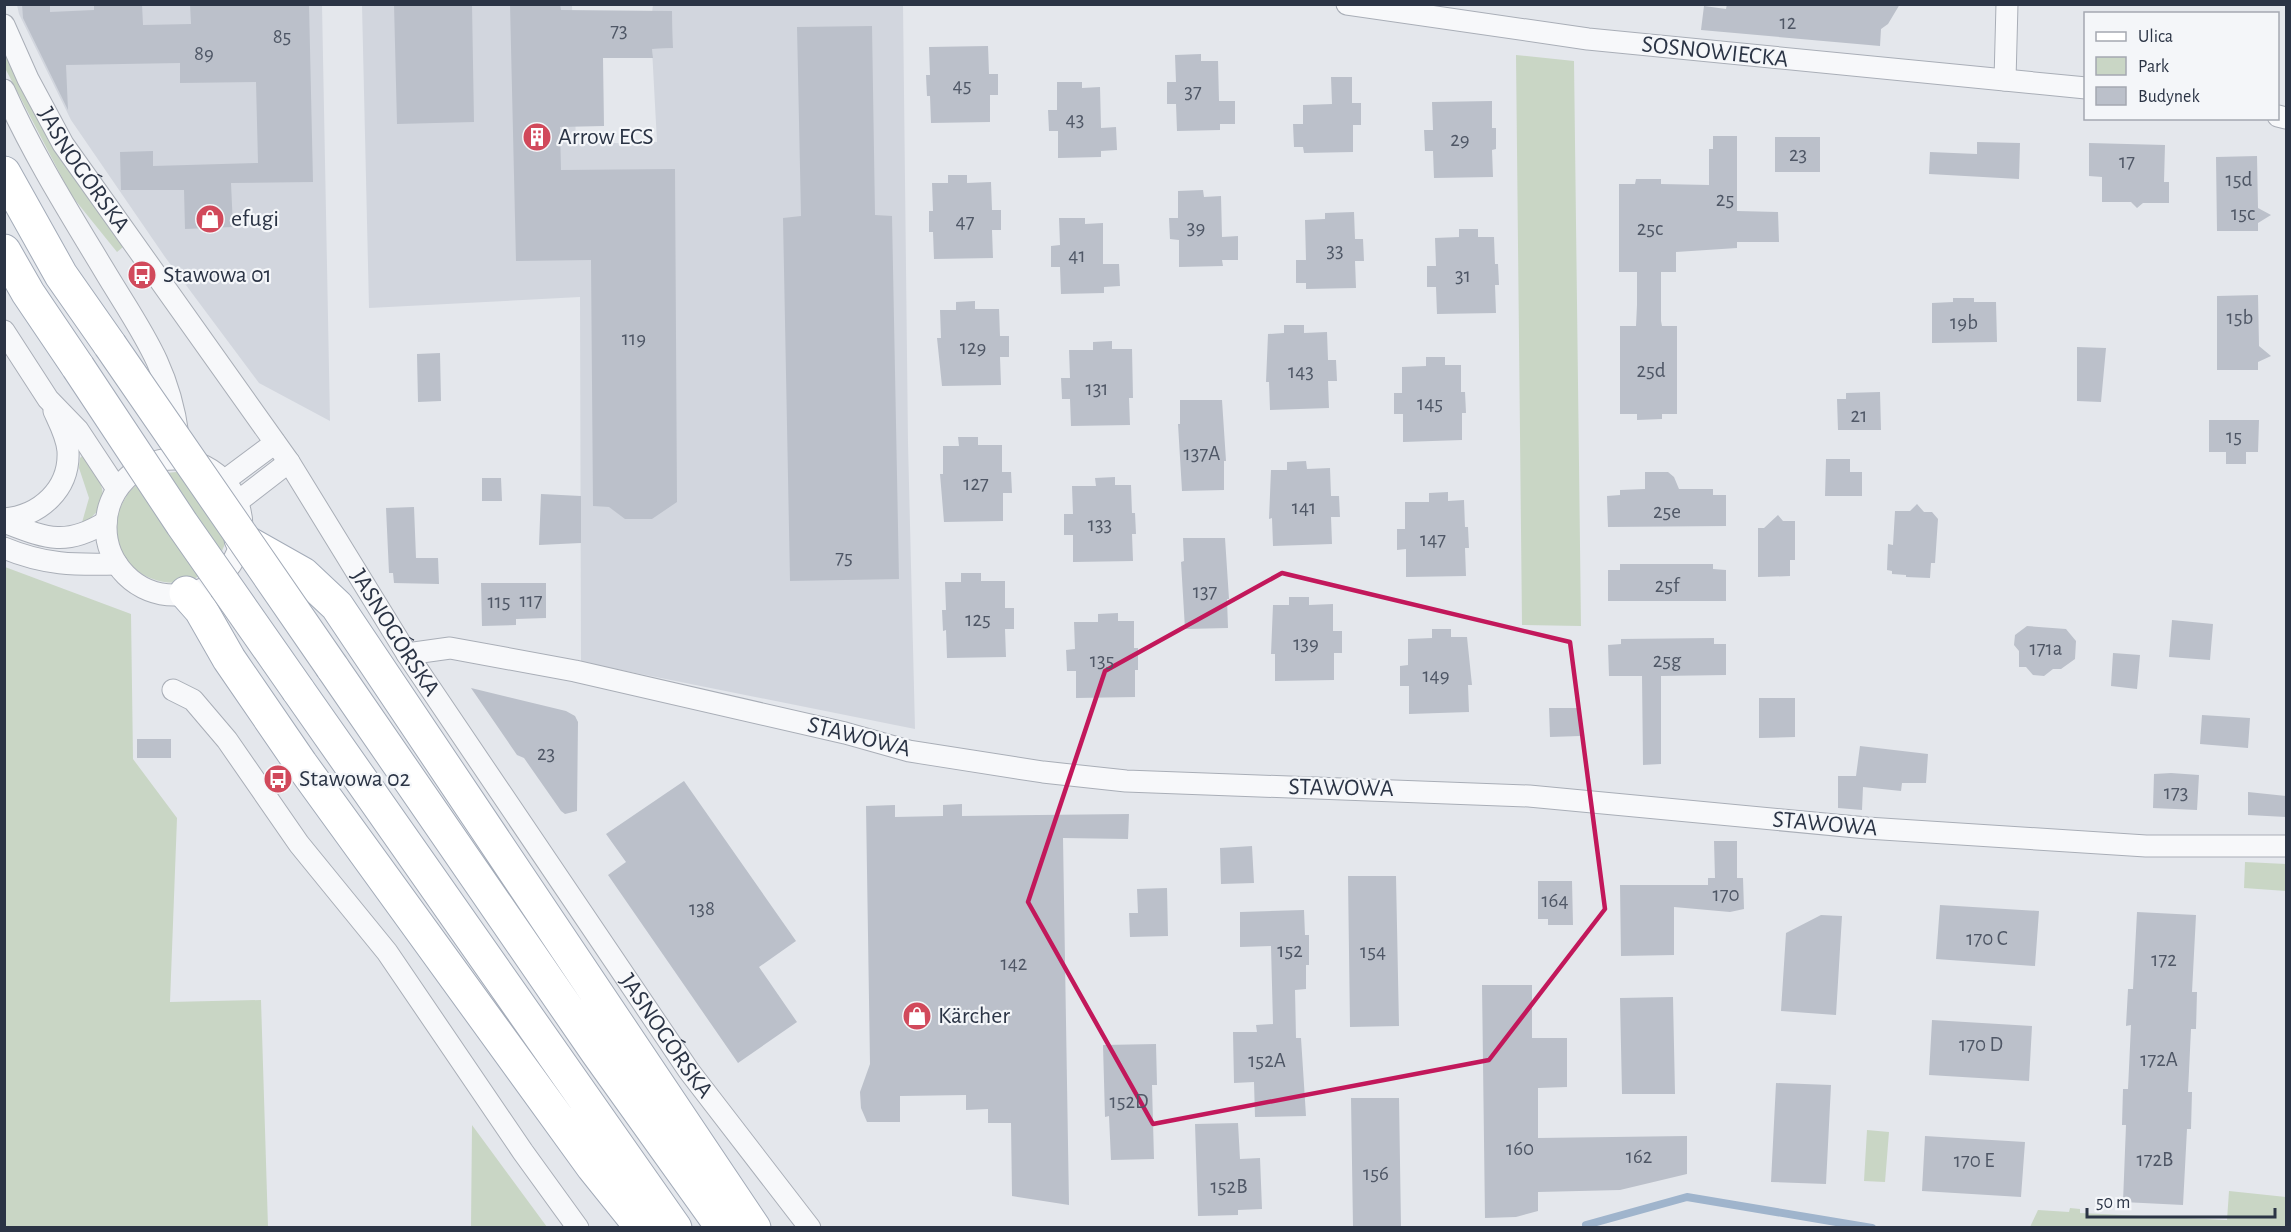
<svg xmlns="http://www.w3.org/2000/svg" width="2291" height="1232" viewBox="0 0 2291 1232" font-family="'Alegreya Sans',sans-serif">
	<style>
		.built { fill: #d2d6de }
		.green { fill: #c9d6c5 }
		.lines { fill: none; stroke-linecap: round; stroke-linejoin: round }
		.stream { stroke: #9fb4cc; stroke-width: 8 }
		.building { fill: #bbc0ca }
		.street-casing { stroke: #a9aeb7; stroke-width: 23 }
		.primary-casing { stroke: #a3abb8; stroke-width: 35 }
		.street { stroke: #f7f8fa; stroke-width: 21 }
		.primary { stroke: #fff; stroke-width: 33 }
		.primary-bridge-casing { stroke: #a3abb8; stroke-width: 35; stroke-linecap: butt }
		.primary-bridge { stroke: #fff; stroke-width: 33 }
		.marked { fill: none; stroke: #c2185b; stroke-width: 4.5; stroke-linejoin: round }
		.labels { text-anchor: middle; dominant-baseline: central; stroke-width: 4.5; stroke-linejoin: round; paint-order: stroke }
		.number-label { font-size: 21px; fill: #4f5766 }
		.street-label { font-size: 24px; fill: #2b3445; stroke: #f4f6f9 }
		.poi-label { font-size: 24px; fill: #2b3445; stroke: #f4f6f9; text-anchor: start }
	</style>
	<rect width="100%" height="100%" fill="#e4e7ec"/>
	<path class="built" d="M17,5h305l8,416 -71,-38 -94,-126 -94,-137 -52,-106z
		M362,5h210l4,139 81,-2 -5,-93 21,-1 -1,-36 -20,1 1,-8h250l5,438 7,286 -334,-67 -1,-365 -211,11z"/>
	<path class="green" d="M4,51l128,208 -9,-12 -6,5 -46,-57 -66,-127z
		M1516,55l58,6 7,565 -59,-1z
		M83,455c21,28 32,47 -2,71l8,-28 -10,-30 1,-10z
		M181,472l47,62c-23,93 -149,37 -102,-37 12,-19 34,-25 55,-25z
		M5,567l126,47 2,145 44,59 -7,184 91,-2 7,227h-263z
		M2245,862l41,2v27l-42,-3z
		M472,1125l75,102h-76z
		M1867,1130l22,2 -4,50 -21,-1z
		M2229,1191l57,6v30h-256l8,-17 31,2 1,-4 10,1v4l147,7z"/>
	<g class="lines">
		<path class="stream" d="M1586,1225l101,-28 185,31"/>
	</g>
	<path class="building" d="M22,4h28v8l44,-2v-6h48l1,21 48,-1 -1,-20h119l4,178 -82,1 2,44 -48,2 -1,-39h-63l-1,-38 33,-1v15l105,-3 -2,-81 -76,1v-20l-114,2 2,45 -45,-92z
		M394,4h78l2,118 -77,2z
		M510,4h50l1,6 111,1 1,37 -21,1 1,9h-50l1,68 -44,1 1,43 114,-1 2,333 -25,17h-27l-16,-12 -16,-1 -2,-246 -75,1z
		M1727,4h173l-12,20 -7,5 -1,17 -179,-16 3,-24 22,3z
		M872,26l3,189 17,1 7,363 -109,2 -7,-363 18,-2 -4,-189z
		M988,46l1,28h9v21h-8v27l-59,1 -1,-27h-3l-1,-21h4l-1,-28z
		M1201,54v7h17l1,40h16v23h-15v6l-43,1 -1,-27h-9v-22h9l-1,-27z
		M1331,77h21v26h9v22h-8v27l-49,1 -1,-6h-9l-1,-23h10v-19l29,-1z
		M1057,82h25v6l18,-1 1,41 15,-1 1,23 -16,1v6l-43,1v-27h-9l-1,-21h9z
		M1492,101v27h4v21l-4,1 1,27 -59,1 -1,-27h-8l-1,-21h9l-1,-28z
		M1713,136h24v75l41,1 1,30h-42v6l-61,4v20h-15v49l1,5h15v88h-15v5l-25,1v-6h-17v-88h16l1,-21v-33h-18v-88h16l1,-5h25v5l48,1v-36h4z
		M1775,137h45v35h-45z
		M1977,142l43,1 -1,36 -90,-5 1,-22 47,2z
		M2089,143l76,2 -1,37h5v21h-26l-6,5 -6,-6h-29v-25l-13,-1z
		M2257,156l1,52 13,7 -13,8v8h-41l-1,-74z
		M948,175h19v8l24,-1 1,28h9v20h-9l1,28 -59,1 -1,-27h-4v-21h4l-1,-28h16z
		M1203,190l1,7 17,-1 1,41 16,-1v24h-16l1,6 -44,1v-27l-9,-1 -1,-21h9v-27z
		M1354,212l1,27h8l1,22h-9l1,27 -50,1v-6h-10v-23h10l-1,-40 20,-1v-6z
		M1059,218h26v6l18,-1v41h16l1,22 -16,1v6l-43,1 -1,-27h-9v-21l9,-1z
		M1459,229h19v8h16l1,27h3l1,21h-4l1,28 -59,1 -1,-27h-9v-21h9l-1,-28 24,-1z
		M2258,295l1,51 12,10 -13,6v8h-41v-74z
		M1953,298h21v4h22l1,40 -65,1v-40l21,-1z
		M975,301v8h24l1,27h9v21h-9l1,28 -59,1 -5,-48h4l-1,-28h16v-8z
		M1284,325h20v8l23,-1 1,28h8l1,21h-9l1,27 -59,2 -1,-28h-3l2,-48 16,-1z
		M1112,341v8h20l1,49h-4l1,27 -59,1 -1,-27h-8l-1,-21h9l-1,-28h24v-8z
		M2077,347l29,1 -5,54 -24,-1z
		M440,353l1,48 -23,1 -1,-48z
		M1426,357h19v8h16v27h4l1,21h-4v27l-59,2v-28h-9v-21h8v-26l24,-1z
		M1880,392l1,38h-43l-1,-31h9v-6z
		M1180,400h42l4,61h-2v29l-42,1 -4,-67h2z
		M2209,420h50l-1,32h-12v12h-20v-12h-17z
		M958,437h20v8h24v27h9l1,21h-9v28l-59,1 -4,-48h3v-28h16z
		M1826,459h24v13h12v24h-37z
		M1306,461l1,8 23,-1 1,28h8l1,21h-9l1,27 -59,2 -1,-28 -3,1 2,-49h16v-8z
		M1645,472h23l6,5 5,12h34v6h13v31l-118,1 -1,-31 13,-1v-5l25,-1z
		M1115,477v8h16l1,28h3l1,21h-4l1,27 -60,1v-27h-9v-21h9l-1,-28h24l-1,-8z
		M482,478h19l1,23h-20z
		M1448,492v9l16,-1 1,27h3l1,21h-4l1,28 -60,1v-28l-9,1v-21h8v-27h24v-9z
		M541,494l40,2v47l-42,2z
		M1917,504l7,8h8l6,7 -3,44h-4l-1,15 -24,-1v-2l-14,-1v-3l-5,-1 1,-26 5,1 2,-34h15z
		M414,507l2,51h22l1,26 -45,-1 -1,-10h-4l-3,-65z
		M1778,515l5,6h12v39h-5v16l-32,1v-49h6z
		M1183,538h42l4,61h-2l1,29 -43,1 -4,-67 3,-1z
		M1620,564h93v5l13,1v31h-118v-31h12z
		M961,573h20v8h24v27h9v21h-9l1,28 -59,1 -1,-28 -3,1 -1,-21h4l-1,-28h16z
		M481,583h65v35l-30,1v6l-34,1z
		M1289,597h20v8l24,-1v27h9v22h-8v27l-59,1v-27h-4l2,-49h16z
		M1118,613v8h16v27h4v22h-3v27l-59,1v-27h-9l-1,-21 9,-1 -1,-27h24v-8z
		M2172,620l41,4 -3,36 -41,-3z
		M2027,626l39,3 10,12 -1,18 -14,10h-8l-9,7 -11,-1 -7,-8h-7v-16l-5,-6 1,-10z
		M1432,629h19v8h16l5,48h-4l1,27 -60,2v-28h-9v-20l8,-1v-26l24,-1z
		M1714,638v6h12v31l-65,1v88l-18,1 -1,-89h-33l-1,-31 13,-1v-5z
		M2113,653l27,2 -3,34 -26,-3z
		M471,688l95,23 9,5 3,6 -1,89 -12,3 -4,-3 -37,-53 -7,-3z
		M1759,698h36v39l-36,1z
		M1549,708h30l1,28 -30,1z
		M2202,715l48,3 -2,30 -48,-4z
		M137,739h34v19h-34z
		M1860,746l68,8 -2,29h-24l-1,8 -38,-4 -1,23 -24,-2v-32h18z
		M2171,773l28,2 -2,35 -44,-2 1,-34z
		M684,781l112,160 -37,26 38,55 -59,41 -130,-188 18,-13 -20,-28z
		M2248,792l38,4v21l-38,-2z
		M962,804v12l167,-2 -1,25 -65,-1 6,367 -57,-9 -1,-73h-23v-14l-22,1v-15l-66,1v26h-33l-6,-14 -1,-16 10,-28 -4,-258 29,-1v12l48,-1v-11z
		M1714,841h23v37h6l1,31 -14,3 -56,-5v48l-53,1 -1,-71h88v-7h7z
		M1252,846l2,37 -33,1 -1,-36z
		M1348,876h48l3,150 -49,1z
		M1538,881h34l1,44h-25v-6h-10z
		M1167,888l1,48 -38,1 -1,-24h9l-1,-24z
		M1940,905l99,6 -4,55 -99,-7z
		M1304,910l1,25h4v30h-3v24l-11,1 1,48h5l5,78 -51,1 -1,-35 -20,1 -1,-51h24l-1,-7 17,-1 -2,-78 -31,1v-35z
		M2137,912l59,3 -4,77h5l-1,37h-5l-3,63h4l-1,37h-4l-4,76 -60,-3 3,-77h-4l1,-36h5l3,-64 -5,1 2,-37h5z
		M1821,915l21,1 -6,99 -55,-4 5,-78z
		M1482,985h50v53h35v49l-29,1v50l149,-2v38l-67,16 -82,2v19l-22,6 -31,1z
		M1673,997l2,97h-53l-2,-96z
		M1932,1020l100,6 -3,55 -100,-6z
		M1156,1044l1,41h-5l2,74 -43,1 -2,-44 -4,1 -2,-72z
		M1776,1083l55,2 -5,99 -55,-2z
		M1351,1098h48l2,129h-48z
		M1238,1123l2,36 20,-1 2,51 -24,1v5l-40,1 -3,-92z
		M1925,1136l100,6 -4,55 -99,-6z"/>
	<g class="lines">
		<g class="street-casing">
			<g id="street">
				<path d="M1347,4l241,35 498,49"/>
				<path id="s1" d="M4,25l24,54 35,65 226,318 118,192 282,417 121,157"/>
				<path d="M2005,80l2,-76"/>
				<path d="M4,90c28,63 65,122 100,180 34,57 65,95 74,165"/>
				<path d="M2278,116l8,2"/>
				<path d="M4,331l44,68 30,31 39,59"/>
				<circle cx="174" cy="527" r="68"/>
				<path d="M224,481l51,-38"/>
				<path d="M237,502l52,-40"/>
				<path d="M4,519c36,-3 66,-30 64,-68 -1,-14 -8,-27 -14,-40"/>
				<path d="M4,522c42,16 61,25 102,0"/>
				<path d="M4,548c41,17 70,17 113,16"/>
				<path d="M407,654l43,-6 125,23 270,62 64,18 134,21 83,9 403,15 338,32 279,18h140"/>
				<path d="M173,690l20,10 34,40 72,104 88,108 136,200 55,76"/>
			</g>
		</g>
		<g class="primary-casing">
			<path id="primary" d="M4,173l57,102 49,70
				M4,251l24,42 50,74
				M241,539l62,35 34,32 417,622
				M186,593l15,17 28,49 72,105 292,403 49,61
				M332,667l265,385 126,176
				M298,690l377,538"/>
		</g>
		<use href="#street" class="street"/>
		<use href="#primary" class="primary"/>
		<g class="primary-bridge-casing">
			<path id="primary-bridge" d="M110,345l222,322
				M78,367l104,157 116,166"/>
		</g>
		<use href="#primary-bridge" class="primary-bridge"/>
	</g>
	<path class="marked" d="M1282,573l288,69 35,267 -116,151 -336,64 -125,-222 77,-231z"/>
	<defs>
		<g id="building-disc" transform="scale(1.5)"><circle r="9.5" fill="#d1495b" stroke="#f4f6f9"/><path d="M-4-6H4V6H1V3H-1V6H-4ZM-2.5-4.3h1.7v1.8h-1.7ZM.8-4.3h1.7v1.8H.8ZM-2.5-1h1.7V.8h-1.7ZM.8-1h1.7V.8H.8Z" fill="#fff"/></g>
		<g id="shop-disc" transform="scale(1.5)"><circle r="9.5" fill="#d1495b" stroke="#f4f6f9"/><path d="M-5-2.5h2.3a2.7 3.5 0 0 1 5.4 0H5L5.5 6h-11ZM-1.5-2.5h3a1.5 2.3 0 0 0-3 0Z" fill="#fff"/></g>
		<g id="bus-disc" transform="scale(1.5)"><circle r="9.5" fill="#d1495b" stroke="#f4f6f9"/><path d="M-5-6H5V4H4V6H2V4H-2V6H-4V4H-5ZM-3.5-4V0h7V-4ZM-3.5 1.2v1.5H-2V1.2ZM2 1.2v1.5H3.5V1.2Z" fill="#fff"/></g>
	</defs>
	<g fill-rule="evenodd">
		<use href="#building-disc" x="537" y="137"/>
		<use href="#shop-disc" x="210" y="219"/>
		<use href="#bus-disc" x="142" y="275"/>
		<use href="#bus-disc" x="278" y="779"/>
		<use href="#shop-disc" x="917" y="1016"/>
	</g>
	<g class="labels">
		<g class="number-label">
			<text x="1788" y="22">12</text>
			<text x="619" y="30">73</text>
			<text x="282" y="36">85</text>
			<text x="204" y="53">89</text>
			<text x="962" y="85">45</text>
			<text x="1193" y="91">37</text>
			<text x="1075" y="119">43</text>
			<text x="1460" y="139">29</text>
			<text x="1798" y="154">23</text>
			<text x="2127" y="161">17</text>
			<text x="2239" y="179">15d</text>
			<text x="1725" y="199">25</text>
			<text x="2243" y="213">15c</text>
			<text x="965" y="221">47</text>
			<text x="1196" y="227">39</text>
			<text x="1650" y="228">25c</text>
			<text x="1335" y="250">33</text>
			<text x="1077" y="255">41</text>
			<text x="1463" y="275">31</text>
			<text x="2240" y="317">15b</text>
			<text x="1964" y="322">19b</text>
			<text x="634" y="338">119</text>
			<text x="973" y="347">129</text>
			<text x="1651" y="370">25d</text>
			<text x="1301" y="371">143</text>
			<text x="1097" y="388">131</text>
			<text x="1430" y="403">145</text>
			<text x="1859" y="415">21</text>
			<text x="2234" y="436">15</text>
			<text x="1202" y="453">137A</text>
			<text x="976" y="483">127</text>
			<text x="1304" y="507">141</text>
			<text x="1667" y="511">25e</text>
			<text x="1100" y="524">133</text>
			<text x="1433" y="539">147</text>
			<text x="844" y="557">75</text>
			<text x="1667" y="585">25f</text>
			<text x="1205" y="591">137</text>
			<text x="531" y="600">117</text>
			<text x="499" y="601">115</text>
			<text x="978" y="619">125</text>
			<text x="1306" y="643">139</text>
			<text x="2046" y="648">171a</text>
			<text x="1102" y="660">135</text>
			<text x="1667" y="660">25g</text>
			<text x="1436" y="675">149</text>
			<text x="546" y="753">23</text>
			<text x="2176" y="792">173</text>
			<text x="1726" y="894">170</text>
			<text x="1555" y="900">164</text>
			<text x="702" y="908">138</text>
			<text x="1987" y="938">170 C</text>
			<text x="1290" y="950">152</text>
			<text x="1373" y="951">154</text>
			<text x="2164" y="959">172</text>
			<text x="1014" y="963">142</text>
			<text x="1981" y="1044">170 D</text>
			<text x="2159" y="1059">172A</text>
			<text x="1267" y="1060">152A</text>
			<text x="1129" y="1101">152D</text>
			<text x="1520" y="1148">160</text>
			<text x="1639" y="1156">162</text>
			<text x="2155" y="1159">172B</text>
			<text x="1974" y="1160">170 E</text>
			<text x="1376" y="1173">156</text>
			<text x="1229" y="1186">152B</text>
		</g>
		<g class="street-label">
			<text transform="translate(1715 52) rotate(6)">SOSNOWIECKA</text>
			<text stroke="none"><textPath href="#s1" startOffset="166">JASNOGÓRSKA</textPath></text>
			<text stroke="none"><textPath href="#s1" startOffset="724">JASNOGÓRSKA</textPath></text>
			<text transform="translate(859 737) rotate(14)">STAWOWA</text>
			<text transform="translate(1341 788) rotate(1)">STAWOWA</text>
			<text transform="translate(1825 824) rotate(5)">STAWOWA</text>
			<text stroke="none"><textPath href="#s1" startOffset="1210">JASNOGÓRSKA</textPath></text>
		</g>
		<g class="poi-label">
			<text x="558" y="137">Arrow ECS</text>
			<text x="231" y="219">efugi</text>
			<text x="163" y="275">Stawowa 01</text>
			<text x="299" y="779">Stawowa 02</text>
			<text x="938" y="1016">Kärcher</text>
		</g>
	</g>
	<rect width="2291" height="1232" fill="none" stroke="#2b3445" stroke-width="12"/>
	<rect x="2084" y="12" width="195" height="108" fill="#f4f6f9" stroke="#a4a8b1" stroke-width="1.5"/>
	<rect x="2096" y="32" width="30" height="9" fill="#ffffff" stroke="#a4a8b1" stroke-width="1.5"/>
	<text x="2138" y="42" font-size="18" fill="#2b3445">Ulica</text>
	<rect x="2096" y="57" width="30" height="18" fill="#c9d6c5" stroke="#a4a8b1" stroke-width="1.5"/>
	<text x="2138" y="72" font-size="18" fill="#2b3445">Park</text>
	<rect x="2096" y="87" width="30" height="18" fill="#bbc0ca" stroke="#a4a8b1" stroke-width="1.5"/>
	<text x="2138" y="102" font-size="18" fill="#2b3445">Budynek</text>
	<path d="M2087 1208v9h188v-9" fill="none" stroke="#2b3445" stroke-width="3"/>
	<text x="2096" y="1208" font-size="18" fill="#2b3445" stroke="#f4f6f9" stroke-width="4.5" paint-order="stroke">50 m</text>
</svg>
